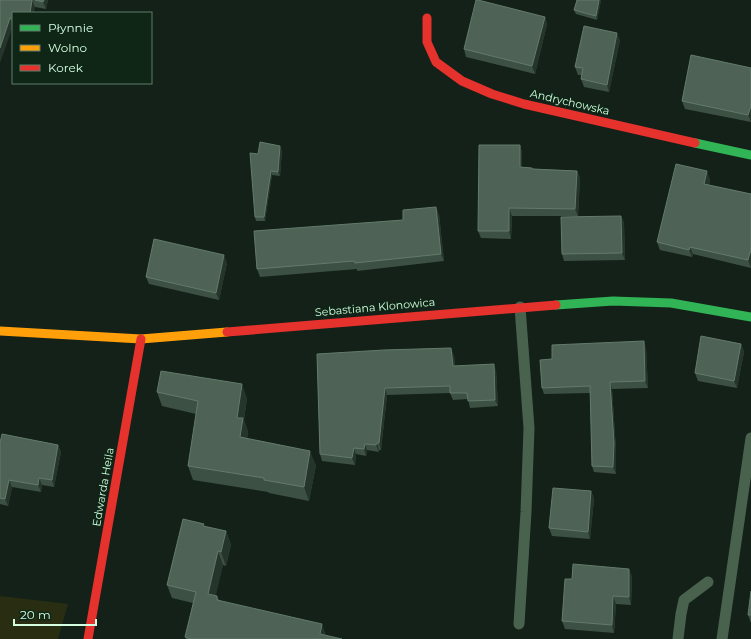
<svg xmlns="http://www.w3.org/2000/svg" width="751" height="639" viewBox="0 0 751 639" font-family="Montserrat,sans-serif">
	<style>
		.green { fill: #292e12 }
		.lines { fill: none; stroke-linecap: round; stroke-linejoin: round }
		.lane { stroke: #49624e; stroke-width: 11 }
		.fast { stroke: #30b455; stroke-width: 9 }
		.slow { stroke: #ff9f0a; stroke-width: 9 }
		.jam { stroke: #e5322d; stroke-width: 9 }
		.wall { fill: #3d5044 }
		.shaded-wall { fill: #26352b }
		.building { fill: #4e6355; stroke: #637b6b }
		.labels { text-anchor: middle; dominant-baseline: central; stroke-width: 3; stroke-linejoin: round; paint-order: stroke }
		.street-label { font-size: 11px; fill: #d4ffe1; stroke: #0f2617 }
	</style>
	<rect width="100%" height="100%" fill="#142118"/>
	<path class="green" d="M0,596l68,8 -10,35h-58z"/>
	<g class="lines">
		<path class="lane" d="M519,624l7,-112 3,-84 -9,-121
			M678,639l3,-25 3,-14 24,-18
			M722,639l29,-201"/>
		<path class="fast" d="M695,143l56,12
			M556,305l57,-4 58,2 80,14"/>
		<path class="slow" d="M0,331l141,8 86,-7"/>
		<path class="jam" d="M427,18v24l9,20 26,19 30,13 32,10 171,39
			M227,332l329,-27
			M88,639l53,-300"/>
	</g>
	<path class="wall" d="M0,0h48l-2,9 -11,-2 -22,6v13z
		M577,0h24l-4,20 -21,-6 -2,-4z
		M545,17l2,7 -12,50 -69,-17 -2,-8z
		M620,40l-11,52 -25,-5 -3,-8 1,-4h-4l-3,-8z
		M751,68v54l-66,-13 -3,-8z
		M520,145l2,8v15l55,3 3,7 -2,38h-66l-1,23 -30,-1 -3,-7z
		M282,150l-2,26 -8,-1 -7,46h-9l-1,-4 3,-63z
		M710,179l-1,6 42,9v74l-58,-14 -1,3 -32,-7 -3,-8z
		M439,214l5,47 -87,10v-2l-97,8 -3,-8 146,-49z
		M621,216l3,7 1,37 -61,1 -2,-7z
		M227,263l-8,37 -70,-16 -3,-7z
		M741,344l3,8 -7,36 -39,-7 -3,-8z
		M646,348l2,40 -36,1 4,61v24l-22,-2 -2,-6 -2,-73 -46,1 -2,-6 10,-29z
		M317,354l137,1 1,11 41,4 2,36 -28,2 -2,-9 -15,1 -3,-7 -63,2 -6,55h-2v2l-12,-2 -1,6 -10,-2 -1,11 -33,-4 -2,-7z
		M157,392l90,6 -3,22 4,12 -1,7 69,26 -7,36 -40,-8 -1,-1 -75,-12 -5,-14 8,-52 -34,-8z
		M0,443l58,2 3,7 -7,35 -12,-2 -1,7 -29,-5 -4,19 -8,-2z
		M591,491l3,8 -4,40 -38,-3 -3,-8z
		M204,527l22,4 5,14 -5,21 -3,-1 -8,31h2l2,4 107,35 16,4h-156l-1,-2 8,-34 -21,-5 -5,-13z
		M632,576l-1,29 -15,-1 -2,29 -49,-4 -3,-8 10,-42z
		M751,591v32l-3,-8z"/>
	<path class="shaded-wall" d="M32,0l3,7 -1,6h-4z
		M44,0h4l-2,9 -3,-7z
		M599,0h2l-4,20 -1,-4z
		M545,17l2,7 -12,50 -3,-8z
		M10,18l3,8 -13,37v-15z
		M617,33l3,7 -11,52 -2,-7z
		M751,106v16l-3,-7z
		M520,145l2,8v22l-2,-8z
		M280,146l2,4 -2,26 -2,-4z
		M271,171l1,4 -7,46 -1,-4z
		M577,171l3,7 -2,38 -3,-7z
		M707,171l3,8 -3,13 -3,-8z
		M436,207l3,7 5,47 -3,-7z
		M509,208l3,8 -1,23 -2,-8z
		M621,216l3,7 1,37 -3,-7z
		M690,247l3,7 -1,3 -3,-7z
		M750,252l1,4v12l-3,-8z
		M224,255l3,8 -8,37 -3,-7z
		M644,341l2,7 2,40 -3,-7z
		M741,344l3,8 -7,36 -3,-7z
		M451,348l3,7 1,17 -2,-6z
		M494,364l2,6 2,36 -3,-6z
		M610,382l2,7 4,61v24l-3,-7z
		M242,384l5,14 -3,22 4,12 -3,19 -5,-14 -3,-19z
		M385,388l2,7 -6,55 -2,-7z
		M377,443l2,7v2l-3,-7z
		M365,444l2,6 -1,6 -2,-7z
		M58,445l3,7 -7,35 -2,-7z
		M354,448l2,6 -1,11 -3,-7z
		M310,451l6,14 -7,36 -5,-14z
		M39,478l3,7 -1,7 -3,-7z
		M9,480l3,7 -4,19 -3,-7z
		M591,491l3,8 -4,40 -2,-7z
		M226,531l5,14 -5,21 -5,-14z
		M218,551l5,14 -10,43 -5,-14z
		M629,569l3,7 -1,29 -2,-8z
		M613,596l3,8 -2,29 -2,-8z
		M322,624l5,14 -7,-4z"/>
	<path class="building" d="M0,0h32l-2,13h-17v6l-3,-1 -10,30z
		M35,0h9l-1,2z
		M476,0h2l67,17 -13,49 -68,-17z
		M577,0h22l-3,16 -22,-6z
		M584,26l33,7 -10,52 -26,-6 2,-11 -8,-1z
		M691,55l60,13v38l-3,9 -66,-14z
		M260,142l20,4 -2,26 -7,-1 -7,46h-9l-5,-64 8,1z
		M479,145h41v22l12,1v1l45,2 -2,38 -66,-1v23h-31z
		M676,164l31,7 -3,13 47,10v58h-1l-2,8 -58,-13 -1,3 -32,-8z
		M436,207l5,47 -86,9 -1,-2 -97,8 -3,-38 149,-11v-10z
		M621,216l1,37 -60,1 -1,-37z
		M154,239l70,16 -8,38 -70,-16z
		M701,336l40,8 -7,37 -39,-8z
		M644,341l1,40 -35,1 4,61 -1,24 -21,-1 -2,-80 -48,2 -2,-28 12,-1v-14z
		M451,348l2,18 41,-2 1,36 -27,1 -1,-8h-17v-7l-65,2 -6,55h-2l-1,2 -11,-1 -1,5 -10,-1 -2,10 -32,-4 -3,-100 67,-4z
		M161,371l81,13 -5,34h6l-3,19 70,14 -6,36 -40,-7v-2l-76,-12 10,-65 -41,-9z
		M2,434l56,11 -6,35 -13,-2 -1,7 -29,-5 -4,19 -5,-1v-55z
		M553,488l38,3 -3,41 -39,-4z
		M183,519l21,5 -1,2 23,5 -5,21 -3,-1 -10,43 9,2v4l105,24 -2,10 22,5h-151l-6,-2 11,-45 -29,-7z
		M573,564l56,5v28l-16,-1 -1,29 -50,-4 3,-42h7z
		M751,591v24h-3z"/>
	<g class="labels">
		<g class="street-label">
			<text transform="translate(570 102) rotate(13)">Andrychowska</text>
			<text transform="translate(375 307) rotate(-5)">Sebastiana Klonowica</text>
			<text transform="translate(103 487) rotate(-80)">Edwarda Heila</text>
		</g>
	</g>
	<rect x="12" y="12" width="140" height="72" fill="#0f2617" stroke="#5e7d68"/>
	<rect x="20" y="25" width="20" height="6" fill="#30b455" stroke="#5e7d68"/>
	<text x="48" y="32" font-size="12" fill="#d4ffe1">Płynnie</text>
	<rect x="20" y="45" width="20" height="6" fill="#ff9f0a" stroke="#5e7d68"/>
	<text x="48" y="52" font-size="12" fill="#d4ffe1">Wolno</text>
	<rect x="20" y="65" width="20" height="6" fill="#e5322d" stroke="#5e7d68"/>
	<text x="48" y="72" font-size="12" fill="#d4ffe1">Korek</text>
	<path d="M14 619v6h82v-6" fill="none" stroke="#d4ffe1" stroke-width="2"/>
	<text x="20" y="619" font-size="12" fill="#d4ffe1" stroke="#0f2617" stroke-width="3" paint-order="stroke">20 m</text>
</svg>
